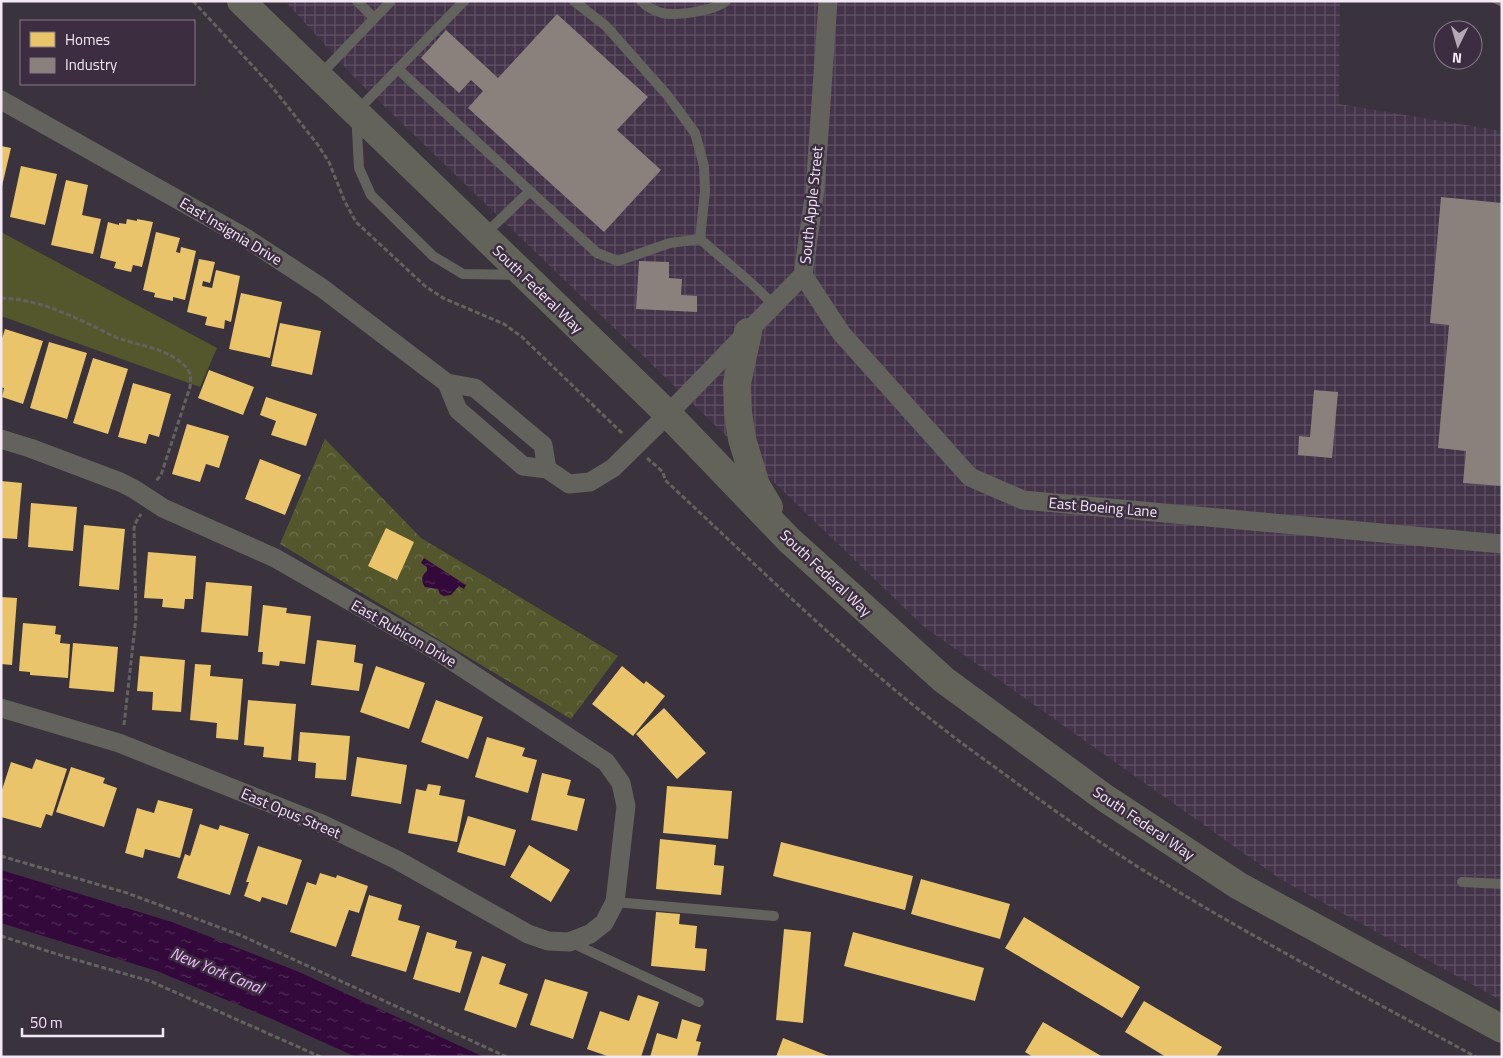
<svg xmlns="http://www.w3.org/2000/svg" width="1503" height="1058" viewBox="0 0 1503 1058" font-family="'Titillium Web',sans-serif">
	<style>
		.industrial { fill: url(#industrial-grid) }
		.grass { fill: #54572c }
		.park { fill: url(#park-crowns) }
		.water { fill: url(#water-ripples) }
		.homes { fill: #e9c46a }
		.industry { fill: #8a817c }
		.lines { fill: none; stroke-linecap: round; stroke-linejoin: round }
		.path { stroke: #646260; stroke-width: 3; stroke-dasharray: 5 2.5; stroke-linecap: butt }
		.service { stroke: #63625c; stroke-width: 10 }
		.minor { stroke: #63625c; stroke-width: 19 }
		.secondary { stroke: #64635a; stroke-width: 28 }
		.rail { stroke: #6e6a6c; stroke-width: 4 }
		.labels { text-anchor: middle; dominant-baseline: central; stroke-width: 5; stroke-linejoin: round; paint-order: stroke }
		.street-label { font-size: 15px; fill: #f3e9f5; stroke: #3c2e40 }
		.water-label { font-size: 16px; font-style: italic; fill: #f1bcfd; stroke: #3c2e40 }
	</style>
	<defs>
		<pattern id="industrial-grid" width="8" height="8" patternUnits="userSpaceOnUse" patternTransform="scale(1.25)"><rect width="8" height="8" fill="#443449"/><path d="M0 4h8M4 0v8" fill="none" stroke="#5f5164"/></pattern>
		<pattern id="park-crowns" width="20" height="18" patternUnits="userSpaceOnUse" patternTransform="scale(1.25)"><rect width="20" height="18" fill="#54572c"/><path d="M2 6a3 3 0 1 1 6 0M12 15a3 3 0 1 1 6 0" fill="none" stroke="#6d6f4b"/></pattern>
		<pattern id="water-ripples" width="26" height="14" patternUnits="userSpaceOnUse" patternTransform="scale(1.25)"><rect width="26" height="14" fill="#32093a"/><path d="M2 4q2-2 4 0t4 0M15 11q2-2 4 0t4 0" fill="none" stroke="#502d57"/></pattern>
	</defs>
	<rect width="100%" height="100%" fill="#3a323c"/>
	<path class="industrial" d="M285,1h1055l-1,103 163,27v870l-222,-122 -357,-253 -568,-548z"/>
	<path class="grass" d="M1,232l216,116 -17,39 -199,-71z"/>
	<path class="park" d="M325,439l96,99 197,118 -47,63 -291,-175z"/>
	<path class="water" d="M424,558l42,27 -2,4 -5,-3 -8,9 -7,1 -4,-2 -2,-5 -13,-2c-4,-6 -4,-11 2,-16v-4l-6,-4z
		M1,870l171,52 127,50 185,85h-128l-84,-38 -115,-48 -156,-48z"/>
	<path class="homes" d="M1,146l10,2 -9,38h-1z
		M21,166l36,8 -12,51 -35,-8z
		M66,180l22,5 -6,30 19,4 -8,35 -42,-9z
		M127,219l10,2v-2l16,3 -11,45 -9,-2 -2,7 -17,-4 2,-6 -16,-4 8,-36 11,3v-2l7,1z
		M156,232l24,6 -4,14 4,1 1,-6 15,4 -11,49 -12,-3v4l-19,-4 1,-4 -12,-3z
		M199,259l16,3 -5,21 -7,-2 -1,5 10,2 4,-18 24,6 -9,46 -6,-2 -1,9 -19,-4 2,-8 -20,-5z
		M241,293l41,9 -12,56 -41,-9z
		M280,323l41,8 -9,44 -41,-9z
		M5,329l38,12 -20,63 -21,-7 2,-9 -3,-1v-45z
		M49,342l38,11 -20,66 -37,-11z
		M93,358l35,11 -20,65 -35,-11z
		M209,370l45,17 -11,28 -45,-17z
		M133,383l38,11 -12,43 -10,-3 -3,10 -28,-7z
		M266,397l51,17 -11,32 -35,-11 5,-14 -16,-6z
		M187,424l42,12 -10,32 -13,-4 -6,18 -28,-8z
		M260,459l41,16 -16,40 -40,-16z
		M1,481l21,2 -5,56 -16,-1z
		M31,503l46,4 -4,44 -45,-4z
		M84,525l41,4 -6,61 -40,-4z
		M386,528l28,14 -17,38 -29,-14z
		M148,552l48,4 -3,43h-8l-1,10 -22,-2 1,-8 -19,-1z
		M206,582l46,4 -4,50 -47,-4z
		M1,597l16,1 -5,67 -11,-1z
		M263,605l24,3 -1,5 25,3 -6,48 -25,-3 -1,5 -17,-2 1,-12h-5z
		M23,623l33,3 -1,8 6,1 -1,8 10,1 -2,34 -38,-3v-3l-11,-1z
		M317,640l39,5 -2,17 9,2 -4,27 -48,-6z
		M73,643l45,4 -4,45 -45,-4z
		M140,656l45,4 -4,52 -29,-2 1,-18 -16,-1z
		M195,664l16,1 -1,11 33,3 -5,61 -22,-2 1,-15 -27,-3z
		M376,666l49,17 -16,46 -49,-17z
		M622,666l22,18 2,-3 19,15 -32,40 -41,-32z
		M248,700l48,4 -5,56 -28,-3 1,-10 -20,-2z
		M436,700l47,17 -15,42 -47,-17z
		M664,708l42,45 -29,26 -41,-45z
		M300,732l50,4 -4,44 -31,-2 1,-15 -18,-2z
		M487,737l38,11 -3,8 15,4 -9,33 -53,-16z
		M357,757l50,8 -6,39 -50,-8z
		M36,759l31,10 -15,47 -6,-2 -5,14 -40,-11v-24l10,-31 21,7z
		M71,767l34,11 -2,5 14,5 -13,39 -48,-15z
		M542,773l29,7 -4,15 18,4 -8,32 -46,-11z
		M428,784l13,2 -2,9 26,5 -8,42 -49,-9 8,-44 10,2z
		M667,786l65,5 -4,48 -65,-6z
		M158,800l35,9 -13,49 -35,-9 -2,9 -18,-5 12,-45 17,5z
		M468,816l48,14 -11,36 -48,-14z
		M200,824l18,6 2,-5 29,9 -19,61 -53,-17 8,-24 5,2z
		M660,839l56,6 -2,20 10,1 -3,29 -65,-6z
		M781,842l132,34 -8,34 -132,-34z
		M529,845l41,25 -19,32 -41,-25z
		M258,846l44,14 -15,45 -25,-8 -2,5 -16,-6 5,-14h-3z
		M320,873l16,5 1,-3 31,11 -9,27 -10,-3 -13,37 -46,-15 17,-50 9,3z
		M921,879l89,25 -10,35 -89,-25z
		M369,895l33,10 -4,15 22,6 -14,46 -55,-16z
		M656,912l24,2 -1,10 18,2 -2,22 12,1 -2,22 -54,-5z
		M1024,917l116,70 -18,31 -117,-70z
		M784,929l27,3 -8,91 -27,-3z
		M427,932l30,9 -2,7 17,4 -12,41 -47,-14z
		M853,932l131,36 -9,33 -131,-35z
		M482,956l24,8 -7,20 29,10 -12,34 -52,-18z
		M545,979l43,13 -15,47 -43,-14z
		M638,995l21,7 -18,55h-31l-23,-8 13,-38 29,10z
		M1144,1001l78,46 -6,10h-50l-41,-25z
		M682,1019l19,6 -5,16 5,1 -4,15h-47l7,-24 20,6z
		M1043,1022l60,35h-70l-8,-5z
		M783,1038l48,19h-55z"/>
	<path class="industry" d="M557,14l91,83 -31,33 44,40 -57,62 -136,-124 15,-17 -12,-11 -12,13 -38,-35 25,-28 52,48z
		M1441,197l61,6v283l-39,-3 3,-32 -28,-3 11,-123 -19,-2z
		M639,261l30,1v16l13,1 -1,16 16,1v16l-61,-3z
		M1314,390l24,2 -6,66 -34,-3 1,-19 11,1z"/>
	<g class="lines">
		<path class="path" d="M193,1l80,87 45,57 11,17 16,40 11,20 69,64 18,12 61,26 18,13 101,97
			M1,298c33,1 63,14 92,28 9,4 18,10 28,13 21,7 47,10 64,27 6,6 6,12 5,21l-29,88 -5,6
			M647,458l16,14 2,8c101,94 198,191 309,272 62,45 125,92 190,131 102,62 208,117 312,174
			M124,725l12,-108 -2,-89 2,-6 5,-8
			M1,856l126,37 113,42 267,122
			M1,936l65,21 84,24 171,76"/>
		<path class="service" d="M357,1l17,17
			M464,1l-108,111 3,56 12,27 62,61 30,18 55,1
			M574,1l32,25 62,70 27,37 9,33 1,25 -5,48
			M641,1c5,5 14,10 21,12 15,3 52,-2 64,-12
			M399,70l198,183 21,8 52,-18 30,-4 50,43 24,23
			M319,76l72,-75
			M484,235l46,-44
			M1462,882l40,2
			M615,902l159,14
			M570,942l129,60"/>
		<path class="minor" d="M1,100l245,138 76,50 125,95
			M803,275l38,58 129,144 53,23 479,44
			M1,439l29,9 90,34 14,7 29,19 112,50 164,94 167,110 15,21 5,23 -11,96 -11,21 -14,11 -21,8 -21,-1 -20,-7 -131,-74 -75,-36 -203,-81 -118,-35
			M547,469l-4,-24 -68,-57 -28,-5 11,27 65,56 24,3 22,15 21,-2 23,-14 55,-54 135,-139 12,-85 13,-189"/>
		<path class="secondary" d="M241,1l427,413 121,126 155,140 161,118 134,88 263,143
			M748,332l-11,51 1,30 4,26 14,46 13,22"/>
		<path class="rail" d="M1494,1l8,4"/>
	</g>
	<g class="labels">
		<g class="street-label">
			<text transform="translate(811 205) rotate(-84)">South Apple Street</text>
			<text transform="translate(231 231) rotate(31)">East Insignia Drive</text>
			<text transform="translate(538 289) rotate(44)">South Federal Way</text>
			<text transform="translate(1103 507) rotate(5)">East Boeing Lane</text>
			<text transform="translate(826 573) rotate(43)">South Federal Way</text>
			<text transform="translate(404 633) rotate(30)">East Rubicon Drive</text>
			<text transform="translate(291 813) rotate(23)">East Opus Street</text>
			<text transform="translate(1144 823) rotate(34)">South Federal Way</text>
		</g>
		<g class="water-label">
			<text transform="translate(217 970) rotate(22)">New York Canal</text>
		</g>
	</g>
	<rect width="1503" height="1058" fill="none" stroke="#f3e9f5" stroke-width="5"/>
	<rect x="20" y="20" width="175" height="65" fill="#3c2e40" stroke="#857988"/>
	<rect x="30" y="32" width="25" height="15" fill="#e9c46a" stroke="#857988"/>
	<text x="65" y="45" font-size="15" fill="#f3e9f5">Homes</text>
	<rect x="30" y="58" width="25" height="15" fill="#8a817c" stroke="#857988"/>
	<text x="65" y="70" font-size="15" fill="#f3e9f5">Industry</text>
	<g transform="translate(1458 45) rotate(185)"><circle r="24" fill="#3c2e40" stroke="#857988"/>
	<path d="M0-4L9 19L0 12L-9 19Z" fill="#b2a9b4"/>
	<text y="-8" font-size="14" font-weight="bold" text-anchor="middle" fill="#f3e9f5">N</text>
	</g>
	<path d="M22 1028v8h141v-8" fill="none" stroke="#f3e9f5" stroke-width="2.5"/>
	<text x="30" y="1028" font-size="15" fill="#f3e9f5" stroke="#3c2e40" stroke-width="4" paint-order="stroke">50 m</text>
</svg>
